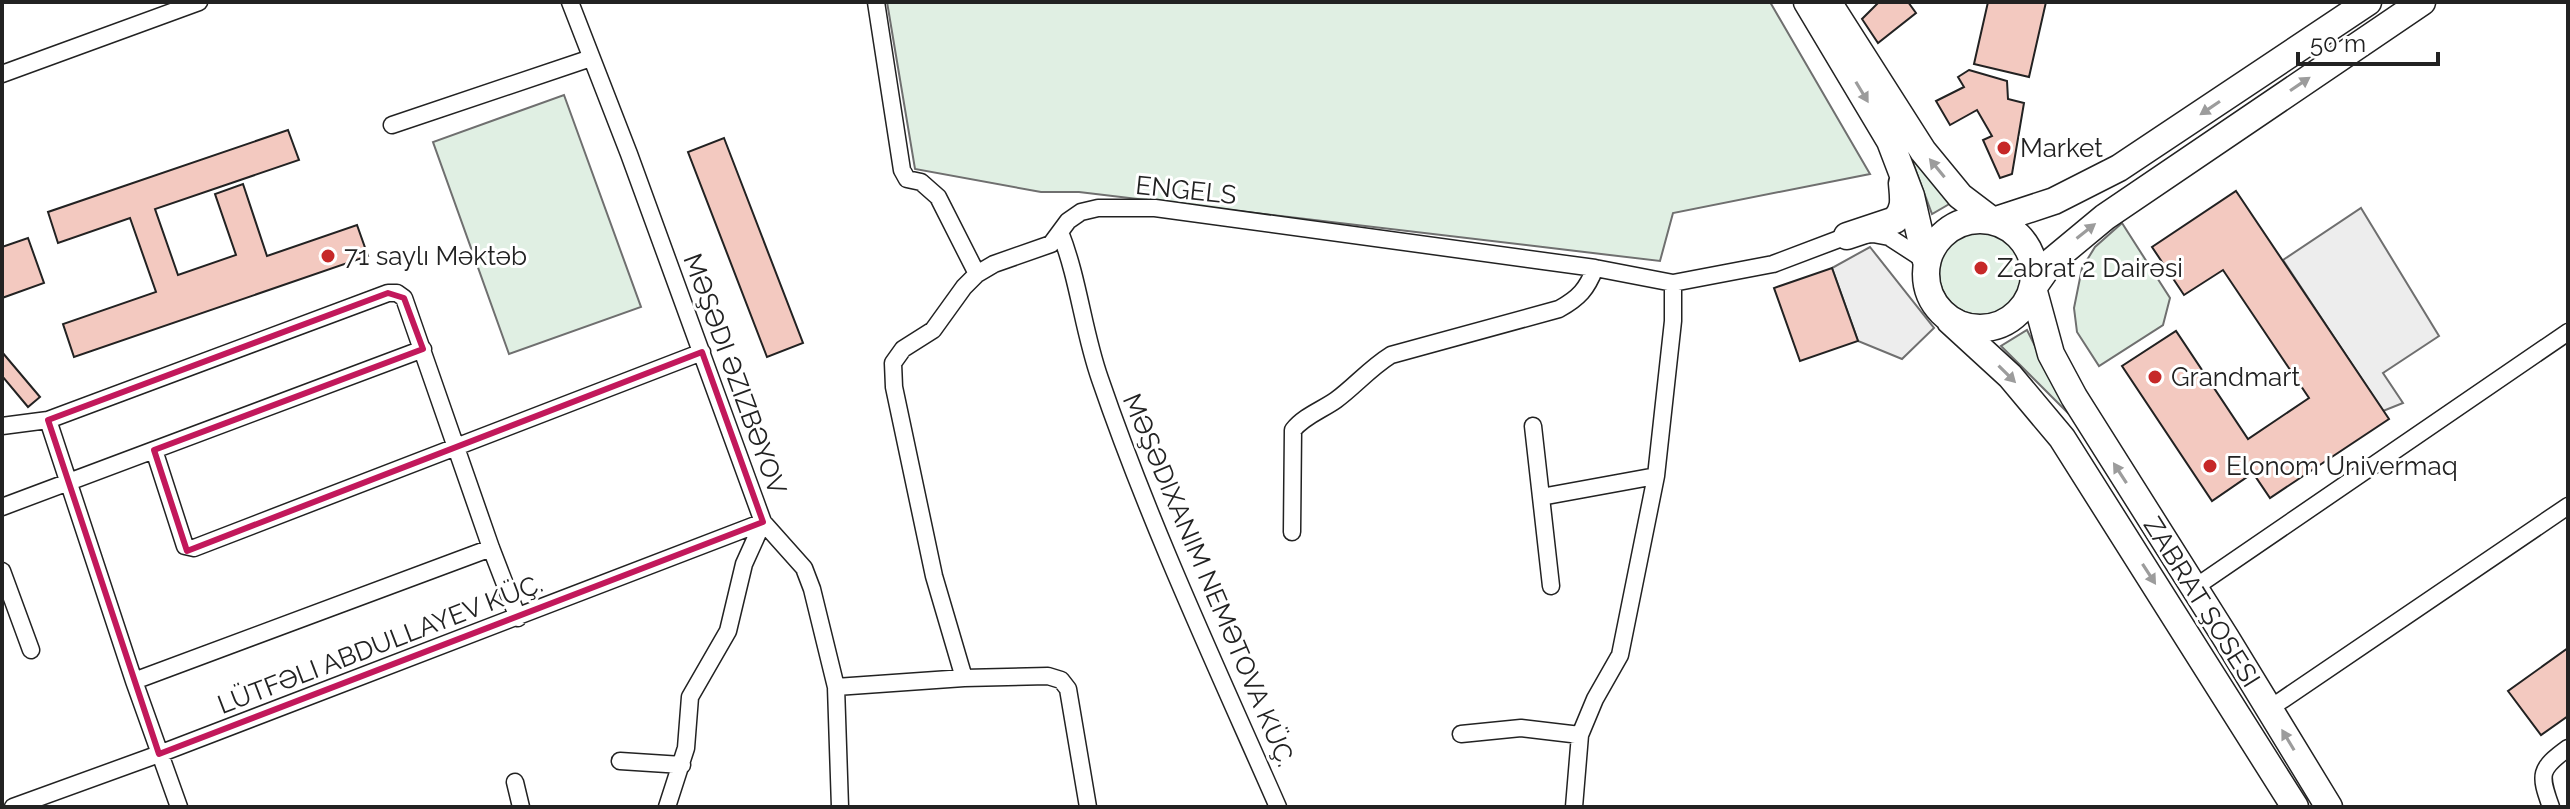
<svg xmlns="http://www.w3.org/2000/svg" width="2570" height="809" viewBox="0 0 2570 809" font-family="Raleway,sans-serif">
	<style>
		.green { fill: #e0efe3; stroke: #6f6f6f; stroke-width: 2 }
		.parking { fill: #ededed; stroke: #6f6f6f; stroke-width: 2 }
		.building { fill: #f3c9c0; stroke: #222; stroke-width: 2 }
		.lines { fill: none; stroke-linecap: round; stroke-linejoin: round }
		.minor-casing { stroke: #222; stroke-width: 19 }
		.primary-casing { stroke: #222; stroke-width: 29 }
		.minor { stroke: #fff; stroke-width: 16 }
		.primary { stroke: #fff; stroke-width: 26 }
		.oneway { fill: #9c9c9c }
		.marked { fill: none; stroke: #c2185b; stroke-width: 6; stroke-linejoin: round }
		.poi-dot { fill: #c62828; stroke: #fff; stroke-width: 3 }
		.labels { text-anchor: middle; dominant-baseline: central; stroke-width: 6; stroke-linejoin: round; paint-order: stroke }
		.poi-label { font-size: 26px; fill: #222; stroke: #fff; text-anchor: start }
		.street-label { font-size: 26px; fill: #222; stroke: #fff }
	</style>
	<rect width="100%" height="100%" fill="#fff"/>
	<path class="green" d="M887,2h883l100,172 -197,39 -13,48 -581,-69h-38l-126,-23z
		M564,95l77,212 -132,47 -76,-212z
		M1906,144l45,59 -19,11z
		M2122,223l48,75 -7,27 -64,41 -22,-34 -3,-24 8,-40 13,-21z
		M1939 273a42 42 0 1 1 84 0a42 42 0 1 1-84 0Z
		M2027,330l42,84 -68,-68z"/>
	<path class="parking" d="M2361,208l78,128 -56,37 20,30 -20,8 -100,-151z
		M1870,247l64,81 -32,31 -44,-18 -26,-73z"/>
	<path class="building" d="M1879,2h29l8,11 -38,30 -16,-24z
		M1988,2h58l-17,75 -55,-13z
		M1969,70l38,11 1,18 16,4 -12,71 -12,4 -17,-38 9,-4 -15,-26 -27,15 -14,-24 28,-14 -6,-10z
		M288,130l11,30 -144,49 23,66 58,-20 -21,-61 28,-10 24,72 90,-31 11,31 -294,101 -11,-33 93,-32 -26,-74 -72,25 -10,-31z
		M724,138l79,205 -36,14 -79,-205z
		M2236,191l153,228 -119,79 -17,-25 -41,28 -90,-135 54,-35 72,108 61,-41 -86,-128 -39,25 -32,-48z
		M28,238l16,45 -42,15v-51z
		M1832,268l26,73 -58,20 -26,-73z
		M2,352l38,45 -12,10 -26,-31z
		M2568,648v68l-27,19 -33,-44z"/>
	<g class="lines">
		<g class="minor-casing">
			<path id="minor" d="M570,2l59,152 134,368 41,46 8,21 24,98 4,120
				M876,2l26,168 5,9 14,3 17,15 39,77
				M2,74l197,-72
				M392,125l199,-67
				M1060,232c19,48 23,99 40,147 50,146 116,287 178,428
				M48,420l86,261 45,126
				M2,426l46,-6 340,-127h9l7,5 87,250 27,70
				M1533,426l18,160
				M154,450l31,96 9,2 508,-196
				M1541,497l115,-21
				M2,507l421,-158
				M1292,532l1,-102c11,-14 29,-20 43,-30 19,-14 34,-32 55,-45l168,-46c20,-11 28,-20 36,-41
				M2,571l29,79
				M2194,588l374,-256
				M964,678l-30,-102 -40,-189 -1,-24 10,-14 30,-19 31,-43 13,-13 17,-10 57,-20 17,-23 13,-9 17,-4h57l440,60 78,15 100,-19 74,-28 26,-2 16,3 37,24
				M134,681l357,-133
				M836,687l128,-9 84,-2 13,4 7,9 20,118
				M2269,709l299,-203
				M1461,734l60,-6 59,7
				M620,761l62,4
				M515,782l6,25
				M13,807l146,-53 604,-232
				M667,807l19,-59 4,-51 38,-66 16,-67 19,-42
				M1574,807l6,-72 15,-36 25,-44 36,-179 17,-155v-38
				M2551,807c-12,-33 -12,-38 17,-59"/>
		</g>
		<g class="primary-casing">
			<path id="primary" d="M1807,2l83,139 21,55 15,65
				M1828,2l95,149 37,45 33,25 61,-20 65,-33 249,-166
				M1926 274a54 54 0 1 1 108 0a54 54 0 1 1-108 0Z
				M1847,236l48,-16c11,-11 8,-23 7,-37
				M1950,321l60,55 52,62 233,369
				M2329,807l-103,-169 -152,-241 -23,-43 -18,-66 19,-27 53,-44 317,-215"/>
		</g>
		<use href="#minor" class="minor"/>
		<use href="#primary" class="primary"/>
	</g>
	<defs><path id="oneway-solid" d="M-6-.8H1V-3.2L6.5 0L1 3.2V.8H-6Z" transform="scale(2)"/></defs>
	<g class="oneway">
		<use href="#oneway-solid" transform="translate(2300 84) rotate(-34)"/>
		<use href="#oneway-solid" transform="translate(1862 92) rotate(59)"/>
		<use href="#oneway-solid" transform="translate(2210 108) rotate(146)"/>
		<use href="#oneway-solid" transform="translate(1937 168) rotate(-129)"/>
		<use href="#oneway-solid" transform="translate(2086 231) rotate(-38)"/>
		<use href="#oneway-solid" transform="translate(2007 374) rotate(45)"/>
		<use href="#oneway-solid" transform="translate(2120 473) rotate(-123)"/>
		<use href="#oneway-solid" transform="translate(2149 574) rotate(57)"/>
		<use href="#oneway-solid" transform="translate(2288 740) rotate(-121)"/>
	</g>
	<path class="marked" d="M388,293l16,5 19,51 -269,101 33,101 515,-199 61,170 -604,232 -111,-334z"/>
	<g class="poi-dot">
		<circle cx="2004" cy="148" r="8"/>
		<circle cx="328" cy="256" r="8"/>
		<circle cx="1981" cy="268" r="8"/>
		<circle cx="2155" cy="377" r="8"/>
		<circle cx="2210" cy="466" r="8"/>
	</g>
	<g class="labels">
		<g class="poi-label">
			<text x="2020" y="148">Market</text>
			<text x="344" y="256">71 saylı Məktəb</text>
			<text x="1997" y="268">Zabrat 2 Dairəsi</text>
			<text x="2171" y="377">Grandmart</text>
			<text x="2226" y="466">Elonom Univermaq</text>
		</g>
		<g class="street-label">
			<text transform="translate(1186 190) rotate(6)">ENGELS</text>
			<text transform="translate(735 374) rotate(70)">MƏŞƏDI ƏZIZBƏYOV</text>
			<text transform="translate(1209 580) rotate(67)">MƏŞƏDIXANIM NEMƏTOVA KÜÇ.</text>
			<text transform="translate(2202 602) rotate(58)">ZABRAT ŞOSESI</text>
			<text transform="translate(380 644) rotate(-21)">LÜTFƏLI ABDULLAYEV KÜÇ.</text>
		</g>
	</g>
	<rect width="2570" height="809" fill="none" stroke="#222222" stroke-width="8"/>
	<path d="M2298 52v12h140v-12" fill="none" stroke="#222222" stroke-width="4"/>
	<text x="2310" y="52" font-size="24" fill="#222222" stroke="#ffffff" stroke-width="6" paint-order="stroke">50 m</text>
</svg>
